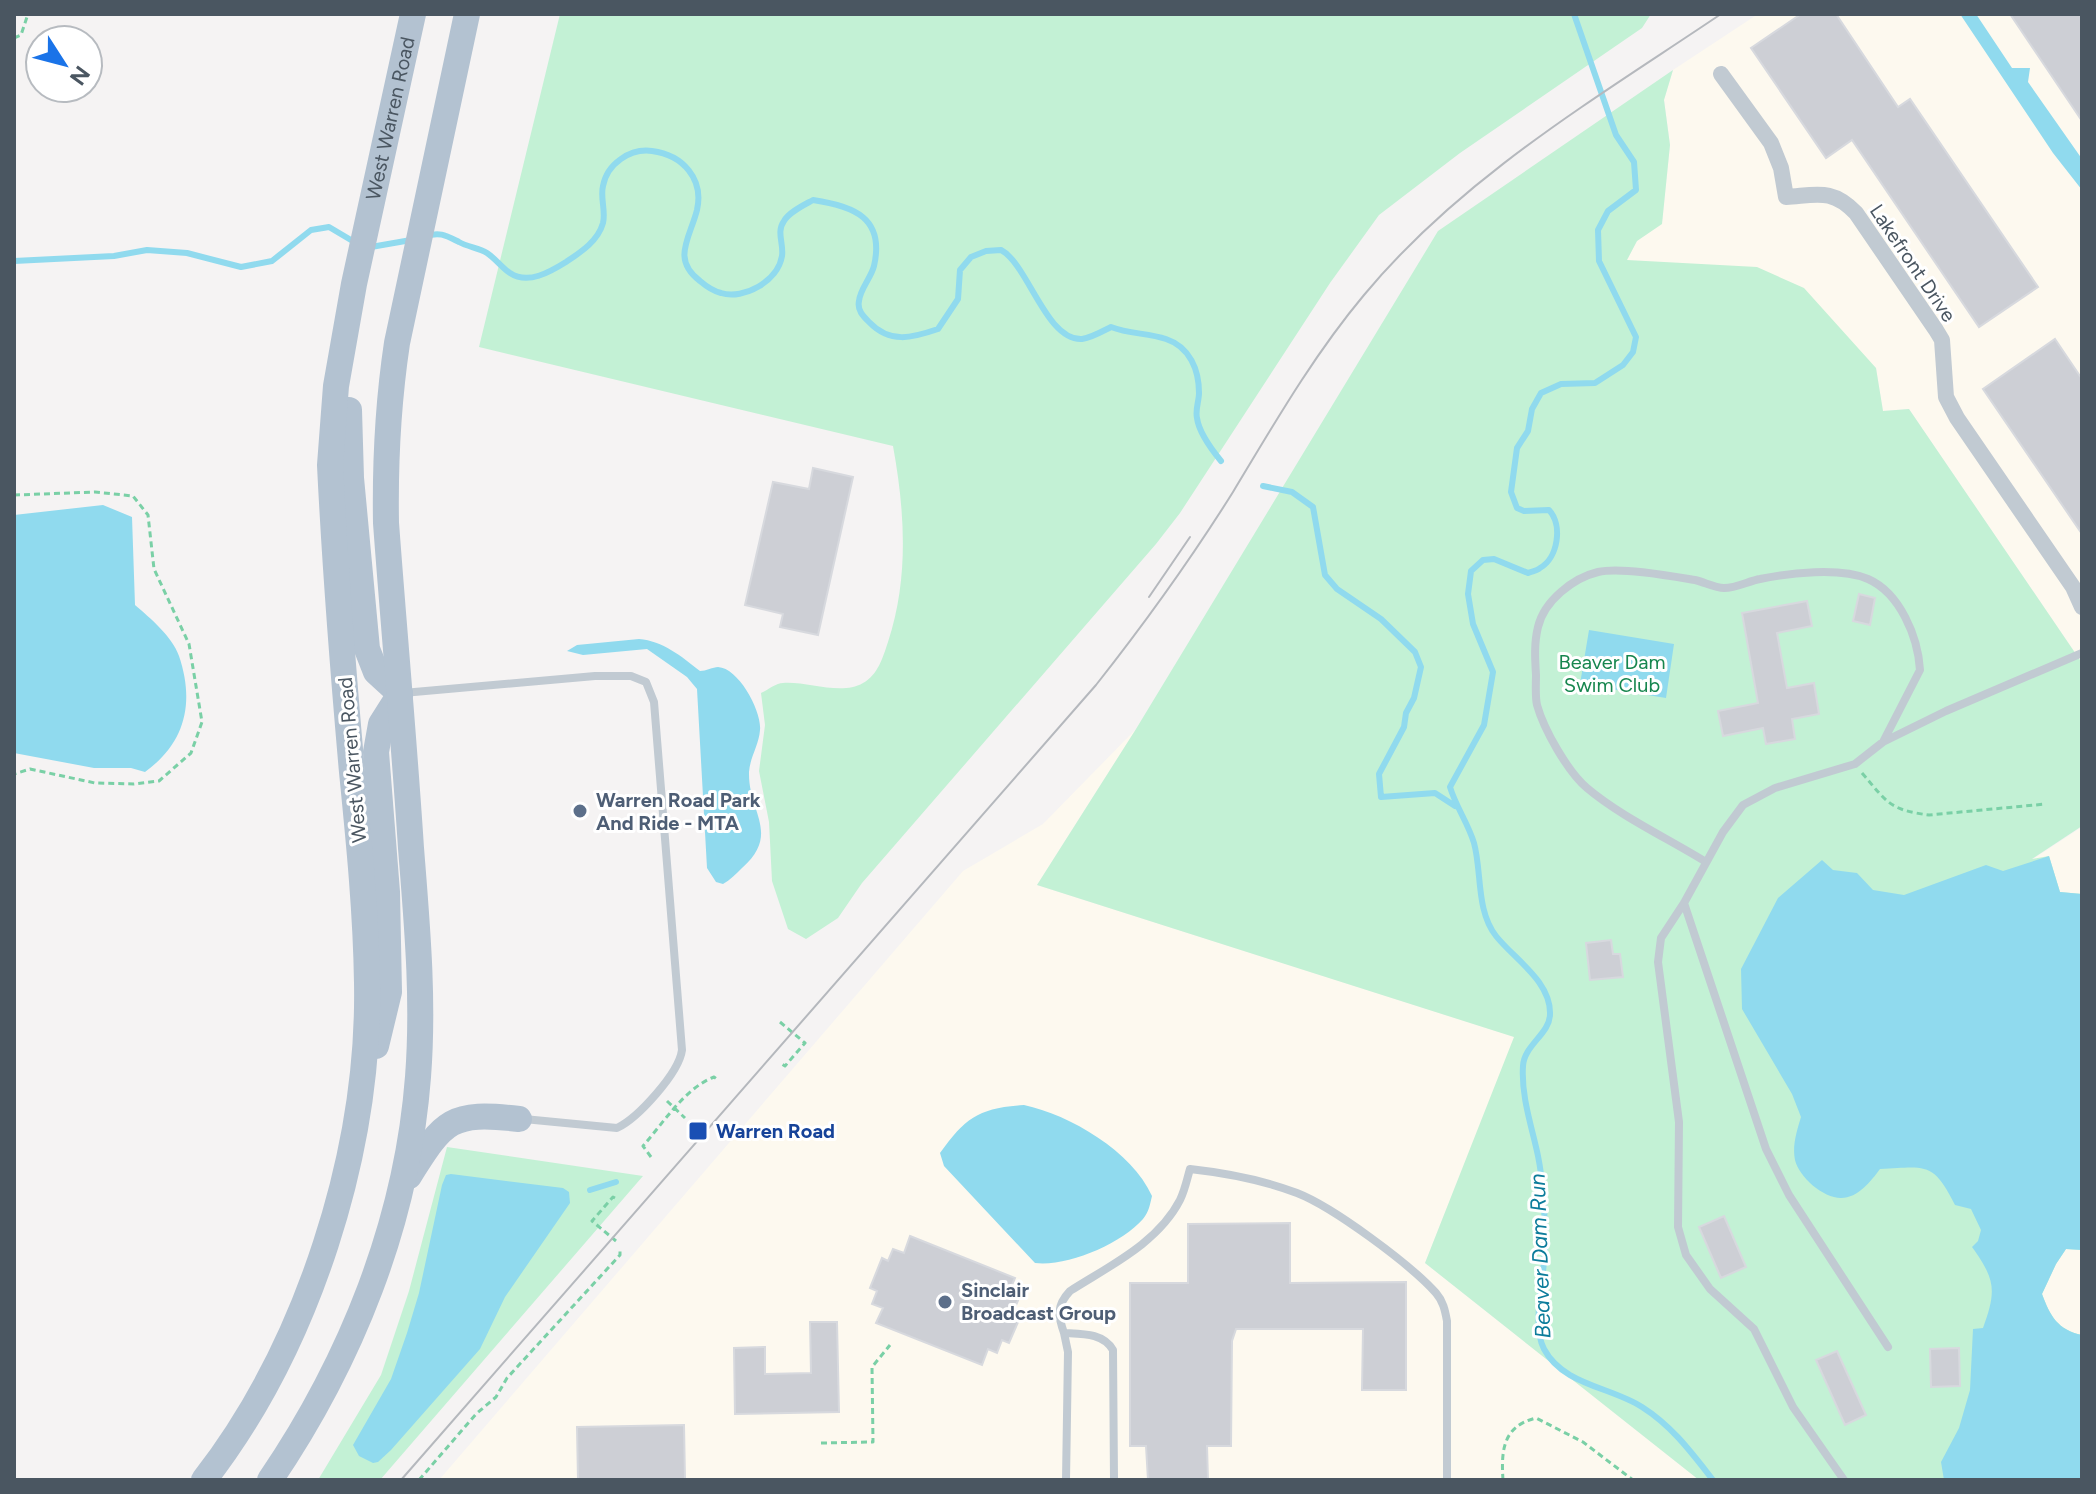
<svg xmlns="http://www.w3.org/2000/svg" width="2096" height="1494" viewBox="0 0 2096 1494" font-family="Figtree,sans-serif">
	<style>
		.commercial { fill: #fdf9ef }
		.green { fill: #c3f1d5 }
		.water { fill: #90daee }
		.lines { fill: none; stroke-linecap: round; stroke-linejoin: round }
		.stream { stroke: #90daee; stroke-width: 6 }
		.building { fill: #cdcfd5; stroke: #d7d9de; stroke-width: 2 }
		.path { stroke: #7ad0a6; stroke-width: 3; stroke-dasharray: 6 4; stroke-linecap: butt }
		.lane { stroke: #c1cad2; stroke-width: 8 }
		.street { stroke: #c1cad2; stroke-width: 16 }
		.primary { stroke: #b3c2d1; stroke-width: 26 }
		.tram { stroke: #b5b8bd; stroke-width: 2 }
		.service-dot { fill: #5c6f8a; stroke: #fff; stroke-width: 3 }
		.transit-dot { fill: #1a4fb4; stroke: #fff; stroke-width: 3 }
		.labels { text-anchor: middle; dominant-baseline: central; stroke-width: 6; stroke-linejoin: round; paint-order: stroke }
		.street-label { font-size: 20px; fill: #4a5661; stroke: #fff }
		.park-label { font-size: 20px; fill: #17864f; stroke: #fff }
		.service-label { font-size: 20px; font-weight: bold; fill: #4e5e75; stroke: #fff; text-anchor: start }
		.transit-label { font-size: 20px; font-weight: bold; fill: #164399; stroke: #fff; text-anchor: start }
		.water-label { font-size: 22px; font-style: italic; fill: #0c7c9b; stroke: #fff }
	</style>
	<rect width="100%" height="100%" fill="#f5f3f3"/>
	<path class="commercial" d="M1758,14h324v649l-173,-254 -26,2 -7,-43 -249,-108 10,-19 25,-18 8,-78 -6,-45 9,-30z
		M1136,729l-99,156 478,152 -90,226 274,217h-1260l524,-609 80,-47z
		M2082,827v67l-22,-2 -30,-31z
		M2066,1249l16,1v85l-14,-3 -14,-10 -12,-28 14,-30z"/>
	<path class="green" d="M560,14h1091l-9,14 -182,125 -81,62 -49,68 -150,230 -24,31 -294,339 -24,35 -32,21 -18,-10 -16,-48 -3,-59 -10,-51 6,-46 -4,-32c7,-3 15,-10 22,-10 24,-2 58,13 80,0 15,-8 20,-26 25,-41 21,-64 17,-130 5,-196l-414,-99z
		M1673,70l-9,30 6,45 -8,79 -25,17 -10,19 130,7 47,21 72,80 7,43 26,-2 173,254v163l-50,33 17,-3 11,36 22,2v356l-16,-1 -10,15 -14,30c8,22 16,36 40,41v145h-383l-274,-217 89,-226 -477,-152 99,-156 302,-498z
		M447,1147l196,29 -263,304h-62l63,-105 28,-84z"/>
	<path class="water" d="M1960,14h16l36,54h18l-2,14 54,77v31l-29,-37z
		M103,505l29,12 3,88c15,13 37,31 44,51 16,47 6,87 -34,116l-14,-4h-37l-80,-15v-238z
		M1589,630l85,14 -8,54 -86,-14z
		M639,639c24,2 42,17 61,32 6,0 13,-4 18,-4 21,1 44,45 42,63 -1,15 -10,27 -11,42 -1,41 32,61 -7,96 -6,6 -12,12 -19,16l-7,-2 -9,-14 -10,-179 -10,-12 -40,-28 -64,6 -16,-4 10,-6z
		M2049,856l11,36 22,2v356l-16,-1 -10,15 -14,30c8,22 16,36 40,41v145h-138l-3,-18 18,-34 11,-38 3,-61 10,-1c14,-38 12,-49 -11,-81l6,-6 3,-11 -10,-21 -16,-4c-22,-44 -29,-38 -75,-36 -9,12 -22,29 -39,29 -18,0 -42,-21 -46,-38 -3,-14 2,-30 6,-43l-9,-23 -50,-85 -1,-40 37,-71 44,-38 11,10 24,3 16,17 31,5 82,-30 17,6z
		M1024,1105c46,10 108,46 128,91 -2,8 -3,16 -9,23 -22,25 -76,48 -108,44l-91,-97 -4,-13c26,-36 39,-45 84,-48z
		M451,1174l112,14 6,4 1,11 -65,94 -25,52 -89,101 -13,12 -5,1 -14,-7 -6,-11 38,-66 16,-46 12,-40 23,-108 4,-10z"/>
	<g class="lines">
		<path class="stream" d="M1574,14l42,121 18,27 2,28 -28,21 -10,19 1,31 37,76 -3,15 -10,13 -28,18 -34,1 -20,9 -9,16 -4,22 -11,17 -6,44 6,16 7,3 25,-1c14,15 9,48 -9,58 -3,3 -8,3 -12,5l-34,-14 -11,1 -12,11 -3,23 5,30 20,48 -9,53 -34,62c6,20 18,36 24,56 8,29 2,68 22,93 18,23 55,45 54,78 0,20 -26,31 -27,52 -2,31 9,61 15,90 6,29 7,62 7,91 0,28 -14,78 -1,102 19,36 67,38 98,58 30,19 49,45 71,73
			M425,236c16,-4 20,-1 34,6 9,5 20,6 28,11 9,6 15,15 23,20 18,12 40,-1 56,-11 15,-10 32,-21 37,-39 3,-12 -3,-25 0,-37 4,-22 27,-38 49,-35 31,4 52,28 45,59 -7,28 -26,49 3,71 7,6 13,10 21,12 23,7 57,-12 61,-37 2,-12 -6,-24 2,-35 5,-9 20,-16 29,-21 41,6 72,18 61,66 -3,12 -14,23 -15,35 -2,9 4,15 10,21 21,22 43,16 69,7l20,-30 2,-29 11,-13 15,-6 15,-1c27,14 45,91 81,89 9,-1 21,-8 29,-12 18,7 37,6 55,12 24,8 33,31 33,54 0,8 -4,17 -2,25 2,15 15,32 24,43
			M371,247l40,-7
			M14,261l100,-5 33,-6 40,3 54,14 31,-6 39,-31 18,-3 27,16
			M1263,486l29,6 21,15 12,68 12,14 44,30 34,33 6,15 -7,31 -8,15 -2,14 -25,47 2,23 54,-4 20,13
			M590,1190l26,-8"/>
	</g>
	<path class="building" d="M1801,14h35l62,93 12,-8 128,188 -59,40 -127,-187 -26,18 -75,-110z
		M2010,14h72v107z
		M2055,339l27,40v155l-99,-145z
		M813,468l40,9 -35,158 -38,-8 3,-13 -38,-9 28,-123 36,7z
		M1859,594l16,4 -5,27 -17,-4z
		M1807,601l5,25 -35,7 10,55 27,-5 5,31 -27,5 3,20 -29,5 -3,-16 -40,8 -5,-25 40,-8 -16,-90z
		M1611,940l2,14h7l3,23 -33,3 -4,-37z
		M1724,1216l22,51 -25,11 -22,-51z
		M1290,1223v60l116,-1v108h-44l1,-61h-127l-4,12 -1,105h-24l1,34h-60l-2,-34h-16v-163h58v-59z
		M910,1236l105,42 -7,16 11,4 -5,12 8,3 -13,30 -7,-3 -5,13 -9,-4 -6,16 -106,-42 7,-15 -11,-4 5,-13 -7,-3 12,-30 6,3 5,-12 11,4z
		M810,1322h27l2,90 -104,2 -1,-66 31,-1v27l46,-1z
		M1959,1348l1,38 -29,1 -1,-38z
		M1837,1351l29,64 -21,10 -29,-65z
		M684,1425l1,55h-107l-1,-53z"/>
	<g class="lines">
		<path class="path" d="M14,38l7,-3 7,-21
			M14,495l81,-3 38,4 15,19 6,54 35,75 13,78 -11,31 -32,28 -25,3 -39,-1 -65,-14 -16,5
			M1862,773c25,29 27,37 67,42l117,-11
			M780,1022l25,21 -20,23 -3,-2
			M667,1101l18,17
			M692,1124l15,13
			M651,1157l-8,-11c21,-24 42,-58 71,-69l4,3
			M615,1198l-2,-1 -21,24 24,20
			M821,1443l52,-1 -1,-75 18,-22
			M419,1480l57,-66 20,-17 11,-19 113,-123v-6
			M1503,1480c-2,-30 0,-54 33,-62l47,24 50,38"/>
		<path class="lane" d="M403,693l192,-17h36l15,6 8,20 28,348c-3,23 -44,68 -65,78l-93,-9
			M1706,862c-37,-23 -86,-46 -119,-74 -19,-16 -43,-58 -50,-83 -2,-9 -1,-20 -1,-30 -1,-16 -2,-32 2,-48 6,-26 35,-49 60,-55 23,-5 73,4 97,8 9,2 20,8 29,8 12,0 25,-7 36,-9 29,-6 80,-12 108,0 32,14 50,58 52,91l-37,72
			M1684,903l82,246 23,46 99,152
			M1064,1333l4,19 -2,128
			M1114,1480l-1,-130c-10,-17 -30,-16 -49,-17 -6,-17 -8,-27 6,-42 39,-25 88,-48 110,-91 5,-10 7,-21 10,-31 36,4 73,11 107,24 36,14 113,71 139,100 7,8 9,17 11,28v159
			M1844,1480l-51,-73 -39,-78 -44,-40 -24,-34 -8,-28 1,-105 -21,-160 3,-24 23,-35 39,-71 20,-27 32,-17 80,-24 28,-22 63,-31 136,-58"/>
		<path class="street" d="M1721,74l50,69 10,25 5,29c31,-2 46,-9 70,16l80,117 6,10 4,57 11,21 116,169 9,20"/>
		<g class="primary">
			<path d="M349,410l2,68 16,171 9,23 24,22"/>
			<path d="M376,1046l13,-54 -2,-100 -11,-140 5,-28 19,-30"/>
			<path d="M409,1176c35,-56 42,-65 110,-57"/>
			<path id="s1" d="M204,1480c104,-134 166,-328 163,-497 -1,-70 -8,-141 -15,-211 -9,-102 -17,-205 -22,-307l6,-79 18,-102 59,-270"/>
			<path d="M270,1480c81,-119 137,-258 148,-403 6,-77 -1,-153 -7,-229 -7,-109 -17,-217 -25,-325 -1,-61 2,-120 11,-180l70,-329"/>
		</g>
		<path class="tram" d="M1149,597l41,-60
			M401,1480l695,-795c49,-62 95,-126 137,-193 41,-68 80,-136 131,-197 98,-118 231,-196 357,-281"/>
	</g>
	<g class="service-dot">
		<circle cx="580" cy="811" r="8"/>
		<circle cx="945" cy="1302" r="8"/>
	</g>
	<rect class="transit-dot" x="688" y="1121" width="20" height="20" rx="4"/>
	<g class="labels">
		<g class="street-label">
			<text stroke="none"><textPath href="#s1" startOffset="1404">West Warren Road</textPath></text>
			<text transform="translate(1913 263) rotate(56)">Lakefront Drive</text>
			<text transform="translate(352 760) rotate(-95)">West Warren Road</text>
		</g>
		<g class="park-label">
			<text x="1612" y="662">Beaver Dam<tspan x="1612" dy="23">Swim Club</tspan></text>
		</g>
		<g class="service-label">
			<text x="596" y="800">Warren Road Park<tspan x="596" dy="23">And Ride - MTA</tspan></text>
			<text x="961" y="1290">Sinclair<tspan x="961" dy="23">Broadcast Group</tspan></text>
		</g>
		<g class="transit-label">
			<text x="716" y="1131">Warren Road</text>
		</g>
		<g class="water-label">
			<text transform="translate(1540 1256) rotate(-92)">Beaver Dam Run</text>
		</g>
	</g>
	<rect width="2096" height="1494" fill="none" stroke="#4a5661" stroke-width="32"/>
	<g transform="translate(64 64) rotate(126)"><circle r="38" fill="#ffffff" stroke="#b7bbc0" stroke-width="2"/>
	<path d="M0-6L14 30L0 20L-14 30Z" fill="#1a73e8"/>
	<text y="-12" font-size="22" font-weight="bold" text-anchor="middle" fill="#4a5661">N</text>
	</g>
</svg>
